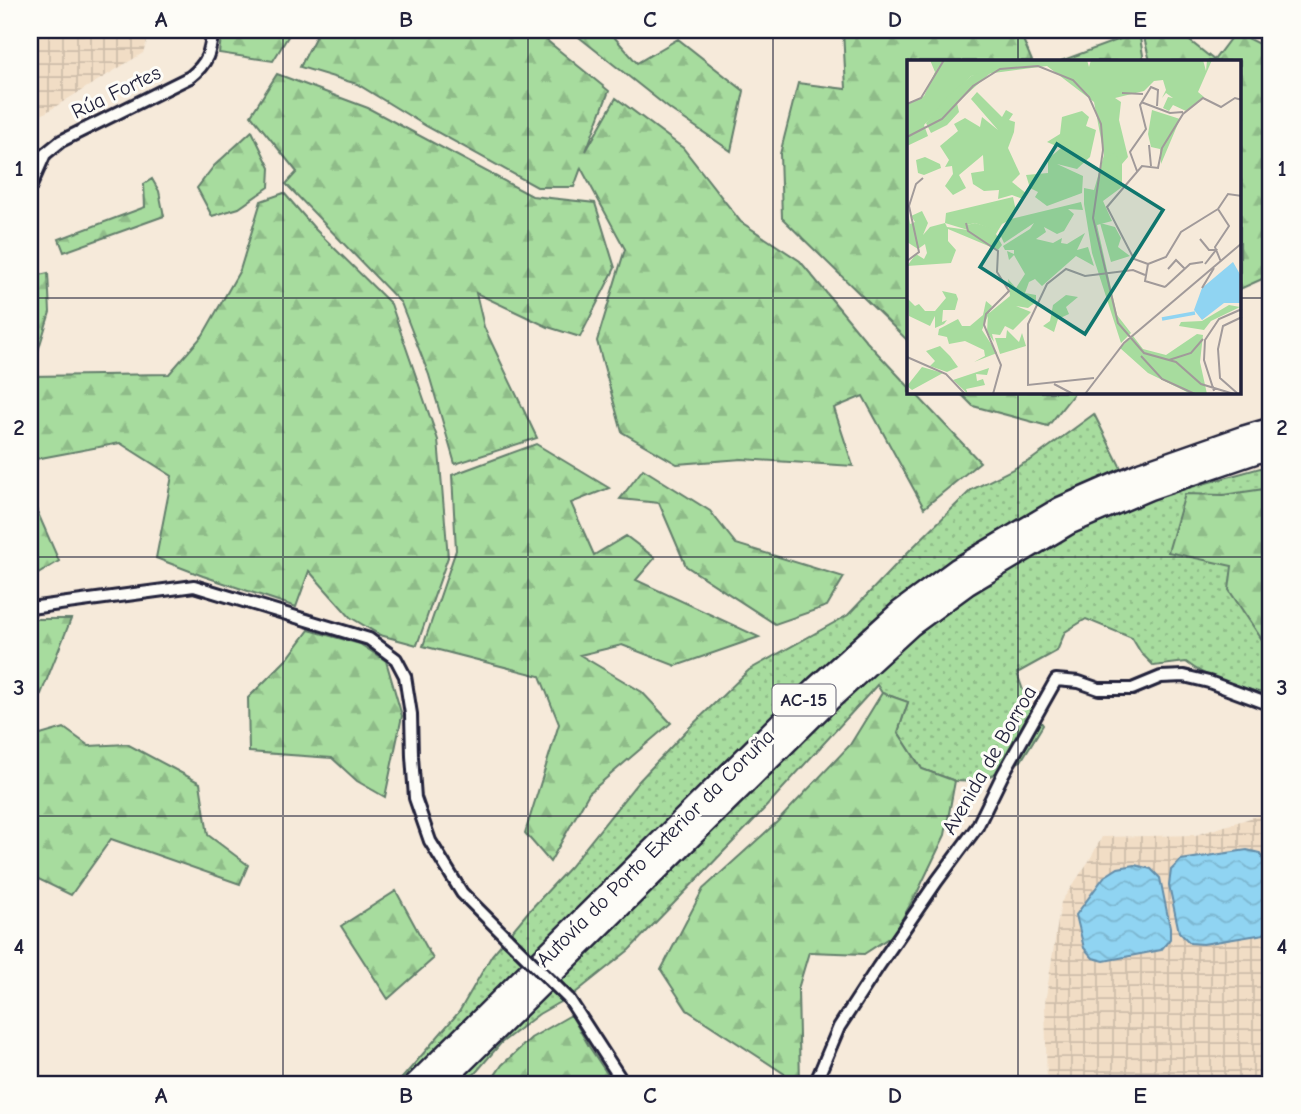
<svg xmlns="http://www.w3.org/2000/svg" width="1301" height="1114" viewBox="0 0 1301 1114" font-family="'Comic Neue',sans-serif">
	<style>
		.industrial { fill: url(#industrial-grid) }
		.grass { fill: url(#grass-dots); stroke: #647f6c; stroke-width: 2 }
		.forest { fill: url(#forest-firs); stroke: #647f6c; stroke-width: 2 }
		.water { fill: url(#water-waves); stroke: #648da9; stroke-width: 2 }
		.lines { fill: none; stroke-linecap: round; stroke-linejoin: round }
		.street-casing { stroke: #22223b; stroke-width: 16 }
		.highway-casing { stroke: #22223b; stroke-width: 26 }
		.street { stroke: #fdfcf7; stroke-width: 10 }
		.highway { stroke: #fdfcf7; stroke-width: 21 }
		.street-bridge-casing { stroke: #22223b; stroke-width: 16; stroke-linecap: butt }
		.street-bridge { stroke: #fdfcf7; stroke-width: 10 }
		.grid { fill: none; stroke: #22223b; stroke-width: 2; stroke-opacity: 0.55 }
		.labels { text-anchor: middle; dominant-baseline: central; stroke-width: 6; stroke-linejoin: round; paint-order: stroke }
		.shield { fill: #fdfcf7; stroke: #646373; stroke-width: 2 }
		.shield-label { font-size: 19px; font-weight: bold; fill: #22223b }
		.street-label { font-size: 21px; fill: #22223b; stroke: #fdfcf7 }
		.inset-river { fill: none; stroke: #90d4f2; stroke-width: 3.5 }
		.inset-road { fill: none; stroke: #a19a9a; stroke-width: 2 }
		.view { fill: #0f766e; fill-opacity: 0.15; stroke: #0f766e; stroke-width: 3.5 }
		.inset-edge { fill: none; stroke: #22223b; stroke-width: 3.5 }
		.neatline { fill: none; stroke: #22223b; stroke-width: 2.5 }
		.grid-label { font-size: 23px; text-anchor: middle; font-weight: bold; fill: #22223b }
	</style>
	<defs>
		<pattern id="industrial-grid" width="8" height="8" patternUnits="userSpaceOnUse" patternTransform="scale(1.75)"><rect width="8" height="8" fill="#f1ddc5"/><path d="M0 4h8M4 0v8" fill="none" stroke="#cebdaa"/></pattern>
		<pattern id="grass-dots" width="8" height="8" patternUnits="userSpaceOnUse" patternTransform="scale(1.75)"><rect width="8" height="8" fill="#a7dc9e"/><path d="M2 2h.1M6 6h.1" fill="none" stroke="#8fbc89" stroke-width="1.8" stroke-linecap="round"/></pattern>
		<pattern id="forest-firs" width="22" height="20" patternUnits="userSpaceOnUse" patternTransform="scale(1.75)"><rect width="22" height="20" fill="#a7dc9e"/><path d="M5 1l3.5 6h-7zM16 11l3.5 6h-7z" fill="#8fbc89"/></pattern>
		<pattern id="water-waves" width="16" height="10" patternUnits="userSpaceOnUse" patternTransform="scale(1.75)"><rect width="16" height="10" fill="#90d4f2"/><path d="M0 5q4-4 8 0t8 0" fill="none" stroke="#7cb6d0"/></pattern>
	</defs>
	<rect width="100%" height="100%" fill="#f6eada"/>
	<filter id="ink" filterUnits="userSpaceOnUse"><feTurbulence type="fractalNoise" baseFrequency=".0143" numOctaves="2"/><feDisplacementMap in="SourceGraphic" scale="14" xChannelSelector="R" yChannelSelector="G"/><feConvolveMatrix kernelMatrix="1 2 1 2 8 2 1 2 1" color-interpolation-filters="sRGB"/></filter>
	<g filter="url(#ink)">
		<path class="industrial" d="M30,30h121l-8,23 -113,69z
			M1260,815l11,13v256h-224l-2,-81 16,-101 28,-41 13,-24 94,-2z"/>
		<path class="grass" d="M1094,414l29,58 5,37 42,-16 101,-28v230c-29,-7 -61,-14 -85,-33l-32,4 -13,-13 -9,-15 -46,-19 -21,13 -8,19 -40,22 10,29 16,23 -22,36 -44,21 -22,-1 -33,-12 -24,-37 10,-30 -26,-9 -5,-8 -124,136 -124,129 -55,44 -35,20 -38,29 -35,41h-69l62,-72 33,-57 36,-43 42,-45 68,-85 48,-51 63,-61 99,-55 60,-63 63,-62 60,-30z"/>
		<path class="forest" d="M222,30h70l-19,31 -54,-8z
			M319,30h215l75,61 -23,60 30,-53 67,50 58,74 59,39 67,81 42,45v5h5l66,70 -56,46 -61,-112 -29,12 19,58 -111,-7 -65,5 -55,-32 -25,-91 28,-92 -44,-81 -7,19h-37l-111,-61 -69,-42 -57,-17z
			M570,30h38l29,33 41,-24 66,52 -13,60 -60,-41z
			M843,30h176l13,31h-123v281l-127,-124 -2,-64 18,-71 48,6z
			M1142,30h34l38,30 21,-28 36,18v225l-31,14v-228h-90z
			M1139,32l5,29h-83z
			M277,74l91,34 164,88 63,7 20,65 -35,69 -32,-10 -72,-34 8,34 53,111 -82,26 -26,-89 -28,-72 -115,-119 11,-12 -46,-57z
			M252,131l18,37 -1,19 -30,21 -27,8 -15,-28 17,-22z
			M152,179l7,12 5,25 -100,36 -5,-13 86,-32 -1,-23z
			M284,193l32,37 75,74 47,136 10,117 -31,88 -37,-10 -30,-18 -41,-46 -13,36 -93,-31 -47,-18 16,-82 -52,-33 -90,17v-84l139,-2 34,-39 37,-65 21,-69z
			M48,273l2,39 -12,39 -8,8v-82z
			M959,392h116l-27,34 -75,-20z
			M536,444l73,44 -38,15 23,52 32,-19 29,22 -19,22 123,57 -83,29 -54,-21 -42,10 62,37 29,31 -82,70 -39,69 -25,-29 34,-109 -19,-48 -117,-30 33,-96 -4,-75z
			M643,469l67,42 26,33 108,33 -17,29 -52,18 -89,-58 -27,-63 -39,-4z
			M1271,488v152l-6,4 -36,-54 3,-24 -64,-14 17,-58 38,1z
			M30,495l29,66 -29,18z
			M30,619h41l-30,75 -11,-6z
			M309,630l51,14 26,17 16,55 -17,81 -28,-16 -25,-23 -83,-6 -1,-54 40,-40z
			M882,693l26,9 -10,30 24,37 33,12 -10,54 -27,56 -25,44 -29,19 -55,-2 -11,37 2,95 -113,-74 -26,-40 42,-81 74,-67 73,-77z
			M64,728l25,18 38,-2 73,39 8,52 40,30 -8,19 -129,-45 -40,56 -41,-20v-137z
			M396,891l37,68 -45,40 -47,-73z
			M571,1015l19,33 24,36h-93l-4,-5 -3,5h-25l13,-19 29,-27z"/>
		<path class="water" d="M1247,850l13,3c12,23 11,49 11,74l-7,7 -61,10 -13,-1 -11,-11 -10,-47 2,-15 10,-10z
			M1135,865l16,4 9,9 10,49v12l-9,11 -57,11 -11,-3 -9,-10 -8,-33 28,-38 14,-9z"/>
		<g class="lines">
			<g class="street-casing">
				<path id="street" d="M30,188l15,-34 16,-13 129,-64c18,-14 20,-25 23,-47
					M30,608l164,-22 175,53 27,20 9,17 6,38 1,42 3,42 15,43 32,52 46,46
					M569,999l55,85
					M815,1084l24,-57 39,-60 59,-86 40,-54 26,-53 53,-94 23,2 20,7h33l29,-12 23,-1 25,6 62,23"/>
			</g>
			<g class="highway-casing">
				<path id="highway" d="M416,1084l401,-397 83,-75 58,-43 103,-61 80,-35 103,-36 27,-8
					M440,1084l389,-384 82,-75 56,-41 102,-61 79,-34 123,-42"/>
			</g>
			<use href="#street" class="street"/>
			<use href="#highway" class="highway"/>
			<g class="street-bridge-casing">
				<path id="street-bridge" d="M508,939l61,60"/>
			</g>
			<use href="#street-bridge" class="street-bridge"/>
		</g>
	</g>
	<path class="grid" d="M283,30v1054M528,30v1054M773,30v1054M1018,30v31M30,298h879M1240,298h31M1018,392v692M30,557h1241M30,816h1241"/>
	<g class="labels">
		<rect class="shield" x="772.5" y="684.5" width="63" height="31" rx="5"/>
		<g class="shield-label">
			<text x="804" y="700">AC-15</text>
		</g>
		<g class="street-label">
			<text transform="translate(116 92) rotate(-26)">Rúa Fortes</text>
			<text transform="translate(989 760) rotate(-60)">Avenida de Borroa</text>
			<text transform="translate(655 848) rotate(-45)">Autovía do Porto Exterior da Coruña</text>
		</g>
	</g>
	<g transform="translate(907 60)">
		<rect width="334" height="334" fill="#f6eada"/>
		<path d="M23,0h157l2,7 2,-7h112l3,11 1,-11h5l-14,32 6,5 -18,14 -13,-6 -4,6 -6,-3 5,-11 5,1 -7,-5 -4,5 4,-8 -3,-10 -9,1 -10,10 -29,7 6,4 -2,18 9,37 -6,7v23l-19,14 9,20 -15,4 20,90 14,18 -10,10 -29,-90 -8,-49v-16l10,2 10,-35 -10,-53 -47,-36 -76,10 -47,49 4,11 -21,10v-41l17,-9 11,-24zM245,50l28,9 -19,45 -1,-15 -9,-2 -3,-13zM290,274l6,1 -3,27 7,32h-16l-43,-21 -28,-25 13,-12 10,13 23,6z" fill="#a7dc9e"/>
		<path d="M90,7l-40,36 2,9 -12,13 -16,8 -5,-10 22,-27 23,-20zM70,32l25,25 4,-7 7,4 -4,6 6,2 -1,10 -6,16 12,26 -8,8 15,12 -4,5 -11,-4 -14,4 1,-9 -15,1 -11,-7 -2,-11 13,-2 -1,-16 -24,20 7,13 -13,7 -8,-9 8,-12 -1,-8 -7,1 4,-7 -9,-14 18,-15 -4,-7 11,-6 15,9 2,-10 16,13 -27,-31zM175,51l7,6 -3,9 10,4 -6,27 -13,12 -20,-5 26,12 -1,17 -35,13 -12,-9 3,-5 -8,-4 -4,-13 22,-2v-14l13,-11 -14,-6 13,-8 2,-17zM209,92l5,22 -5,11 -10,-1 -5,5 3,-30zM18,97l15,7 1,4 -17,7 -6,-2 -2,-13zM174,142l2,8 -15,-1 6,5 -10,17 -7,3 -13,-7 2,5 -10,7 17,4 9,-5 -1,5 6,1 18,-11 -8,17 11,-3 6,19 -18,-10 -34,30 -7,-7 -6,3 -4,11 11,2v7l-8,6 -12,-2 15,6 -18,18 -8,-4 -5,9 -8,-1 2,8 -7,-10 1,-18 22,-18 -2,-17 8,9 9,-14 -11,-19 -5,5 -2,-9 7,3v-4h-9l-2,-4 27,-17 4,-6 -30,20 -5,-11 12,-13zM0,147l3,17 5,-2 -4,-6 11,-5 6,12 -5,12 7,-8 15,-4 2,4 21,3 -1,-5 8,-2 17,5 2,-5 8,1 -6,10 6,11 -4,5 -50,-21v12l8,9 -5,13 -44,3 9,-12 8,5 3,-6 -2,-9 -7,5 -11,-7zM193,163l15,4 6,11 -3,9 12,9 -19,6zM35,231l14,3 2,5 -3,11h-12l-1,12 5,-2 -3,4 -9,4v-12l-5,10 -21,-10 -2,-18 8,8 4,-2 6,7h10l11,-13zM159,235l12,2 -12,10 3,7 -11,5 -4,13 -11,-6 7,-5 3,-16zM79,241l6,5 -10,24 15,23 -23,9 11,-6 -1,-6 -19,-9 -16,3 -2,-7 -9,-2 1,-6 19,-10 4,7h8l13,-11zM322,245l11,2 -29,14 -7,9 -25,-4 2,-4 21,-1zM100,270l12,12 3,-9 4,13 -26,8 -5,-16h11zM33,286l10,10 8,11 -11,5 -17,-6 5,-5 -9,-10zM15,307l21,6 -31,17 -5,-4zM82,308l-2,7 -11,-1 1,7 6,-2 2,6 -19,4 2,5 -15,-14z" fill="#a7dc9e"/>
		<path d="M106,137l3,14 -6,9 -18,9 -17,-6 -8,2 1,5 -23,-7 1,-10z" fill="#a7dc9e"/>
		<path d="M326,202l8,14v27h-17l-22,17 -8,-10 8,-22z" fill="#90d4f2"/>
		<path class="inset-river" d="M255,259l33,-6"/>
		<path class="inset-road" d="M215,33l21,1M234,42l29,11 13,-1M0,44l14,-6 23,-38M0,77l35,-18 31,-33 27,-17 38,-3 35,14 16,17 12,27 2,26 -10,68 25,105 26,30 32,9 25,22 33,10M242,85l2,21M230,111l-7,-19 16,-23 -6,-24 11,-18 7,3 -1,16M59,163l2,8 30,20 -1,21 12,19 -23,23 -2,11 17,40 -8,29M293,179l9,11h7l-11,14M0,201l12,-9 -10,-46 7,-22 7,-6M314,202l-6,-15 14,-21 -11,-17 10,-15 14,2M241,204l-14,-5 -27,-52 35,-41 16,2 4,-20 21,-34 20,-16 18,9 14,-9 7,2M241,204l18,-7 15,-25 37,-23M241,204l-3,17 20,6M261,209l8,-9 9,9M258,227l25,-23 13,-2M295,228l12,-20M234,296l21,23 33,15M0,297l39,17 19,20M262,300l22,-7 12,-14M187,318l-66,7v-61l19,-40 19,-15 19,7 48,-6 12,5M147,324l19,10M307,331l-10,-31 1,-20 14,-21 23,-10M330,333l-17,-15 -2,-29 5,-23 19,-9M178,334l39,-51 118,-100"/>
		<path class="view" d="M150,84l106,66 -78,124 -105,-67z"/>
		<rect width="334" height="334" class="inset-edge"/>
	</g>
	<rect width="1301" height="1114" fill="none" stroke="#fdfcf7" stroke-width="77"/>
	<rect x="38" y="38" width="1224" height="1038" class="neatline"/>
	<g class="grid-label">
		<text x="161" y="27">A</text>
		<text x="406" y="27">B</text>
		<text x="650" y="27">C</text>
		<text x="895" y="27">D</text>
		<text x="1140" y="27">E</text>
		<text x="19" y="176">1</text>
		<text x="1282" y="176">1</text>
		<text x="19" y="435">2</text>
		<text x="1282" y="435">2</text>
		<text x="19" y="695">3</text>
		<text x="1282" y="695">3</text>
		<text x="19" y="954">4</text>
		<text x="1282" y="954">4</text>
		<text x="161" y="1103">A</text>
		<text x="406" y="1103">B</text>
		<text x="650" y="1103">C</text>
		<text x="895" y="1103">D</text>
		<text x="1140" y="1103">E</text>
	</g>
</svg>
